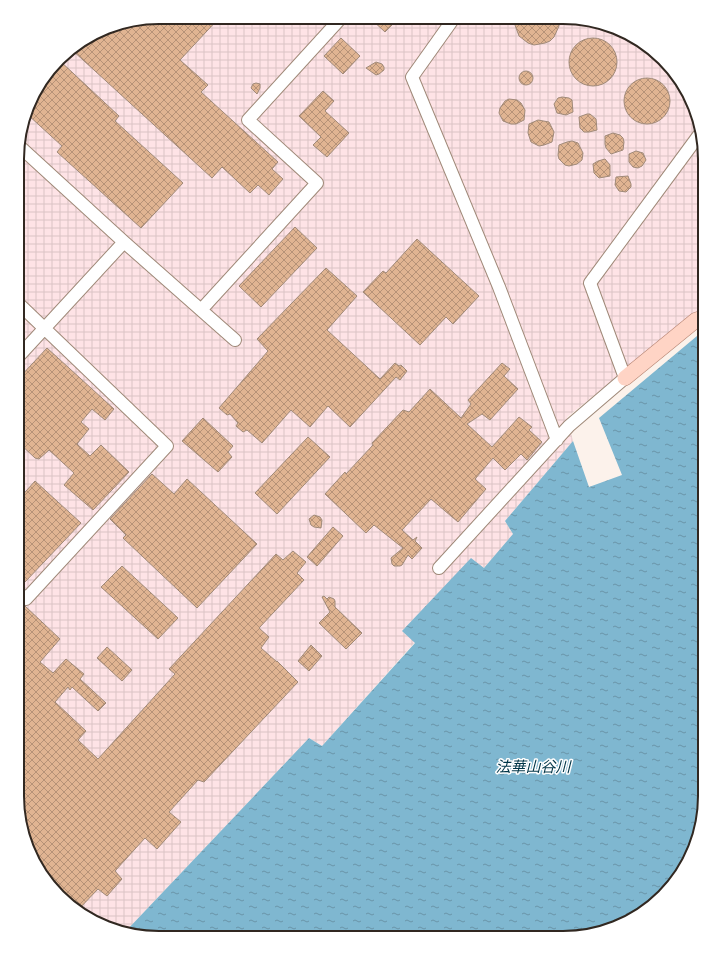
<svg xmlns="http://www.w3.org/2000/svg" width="722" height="955" viewBox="0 0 722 955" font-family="'Nunito Sans','Noto Sans JP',sans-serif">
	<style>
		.industrial { fill: url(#industrial-grid) }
		.water { fill: url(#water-ripples) }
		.building { fill: url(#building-cross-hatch); stroke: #a08a79 }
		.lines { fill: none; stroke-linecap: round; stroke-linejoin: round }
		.minor-casing { stroke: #9f8978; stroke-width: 14 }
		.major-casing { stroke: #b78573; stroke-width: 16 }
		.minor { stroke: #fff; stroke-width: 12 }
		.major { stroke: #ffd4c5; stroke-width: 15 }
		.labels { text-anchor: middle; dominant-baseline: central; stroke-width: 3; stroke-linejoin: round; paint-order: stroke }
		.water-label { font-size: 15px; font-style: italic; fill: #003547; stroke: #fff }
		.rim { fill: none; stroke: #312821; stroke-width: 2 }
	</style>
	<defs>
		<pattern id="industrial-grid" width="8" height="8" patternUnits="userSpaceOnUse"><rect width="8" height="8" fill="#fee3e6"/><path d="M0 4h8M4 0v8" fill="none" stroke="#dac3c5"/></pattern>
		<pattern id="water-ripples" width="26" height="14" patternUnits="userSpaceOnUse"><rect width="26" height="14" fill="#7fb7d0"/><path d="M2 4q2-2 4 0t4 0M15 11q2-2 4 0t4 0" fill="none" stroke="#6995a8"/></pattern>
		<pattern id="building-cross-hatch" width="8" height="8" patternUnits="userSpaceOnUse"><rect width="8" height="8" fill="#e0b492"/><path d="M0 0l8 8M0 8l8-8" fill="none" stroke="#b69277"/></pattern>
	</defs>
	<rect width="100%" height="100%" fill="#fcf2eb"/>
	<path class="industrial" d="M159,17l423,1 60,23 48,55 15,63v151l-9,4 -129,103 6,24 -68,80 8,13 -29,34 -13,-9 -69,72 13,11 -93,104 -13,-8 -183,193 -46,-17 -48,-55 -15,-63 1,-656 18,-52 29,-36 48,-27z"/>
	<path class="water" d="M705,333v473l-24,69 -55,48 -63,15 -422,-1 -15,-6 183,-193 13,8 93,-103 -13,-12 69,-73 13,10 29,-34 -8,-13 68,-80 16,46 33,-12 -23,-57 98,-82z"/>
	<path class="building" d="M159,17h61l-40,43 28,25 -7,7 77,70 -6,7 11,10 -14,16 -11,-10 -8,8 -28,-26 -10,11 -141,-129 42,-24z
		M370,18h29l-14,14z
		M515,18h44v8l-5,11 -4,4 -5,2 -11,2 -6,-2 -9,-7 -4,-11z
		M341,38l19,18 -17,18 -19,-18z
		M569 62a24 24 0 1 1 48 0a24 24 0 1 1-48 0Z
		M59,60l60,56 -4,5 68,62 -42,45 -84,-76 5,-6 -35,-32 9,-26z
		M376,62l6,2 2,3v3l-5,4 -3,1 -10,-7z
		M519 78a7 7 0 1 1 14 0a7 7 0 1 1-14 0Z
		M624 101a23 23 0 1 1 46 0a23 23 0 1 1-46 0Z
		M256,83l4,1v4l-3,6 -6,-6 2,-4z
		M323,91l11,10 -9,10 24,22 -22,24 -14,-12 8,-8 -22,-21z
		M562,97l7,1 3,2 1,12 -7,3 -9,-2 -3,-9 4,-6z
		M509,99l8,1 4,3 4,7 -1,10 -8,4h-5l-8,-3 -4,-8 1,-5 5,-7z
		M587,114h3l6,5 1,11 -8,2h-5l-4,-4 -1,-11z
		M538,120l11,2 5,10 -2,10 -8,3 -5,1 -8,-4 -3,-9 1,-9z
		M613,133l7,2 3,3 1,4 -1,8 -12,4 -5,-6 -1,-4v-8z
		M572,141l6,2 5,10 -1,7 -5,4 -8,2 -4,-1 -6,-6 -1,-4 1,-10 8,-3z
		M636,151l7,2 3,7 -4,6 -4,2 -5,-1 -4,-5v-8z
		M605,159l5,6v11l-11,2 -5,-5 -1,-9 5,-3z
		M628,176l3,8v3l-5,5 -7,-1 -4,-6 1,-8z
		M295,227l22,21 -56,59 -22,-21z
		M417,239l62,57 -26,28 -7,-7 -26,28 -57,-53 20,-21 3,2z
		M326,268l31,28 -30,34 53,49 15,-16 4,3 2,-1 6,6 -7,9 -4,-3 -46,50 -22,-21 -18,21 -19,-17 -29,33 -15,-13 -4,2 -7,-6 2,-3 -8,-9 -3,1 -8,-7 49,-57 -11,-12z
		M47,348l67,61 -9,11 -13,-11 -11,13 8,7 -12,15 13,12 11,-11 28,27 -36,38 -29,-25 10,-12 -25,-23 -10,9 -4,-1 -17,-16v-63z
		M502,363l8,6 -6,7 14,13 -28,31 -8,-6 -15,10 25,23 27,-30 13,10 -3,3 13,12 -15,18 -6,-6 -16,16 -12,-12 -18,21 11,10 -28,33 -27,-23 -29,31 11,10 4,-3 -2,4 7,7 -10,11 -4,-4 -6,10 -2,1h-6l-2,-2 -1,-6 12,-10 -29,-23 -8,8 -41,-39 20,-22 1,2 27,-29 -1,-2 31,-33 6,2 21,-23 31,29 10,-14 -3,-4z
		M203,418l30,28 -5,6 4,5 -14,15 -36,-31z
		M308,437l22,20 -53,57 -22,-21z
		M152,474l22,20 13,-15 70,65 -60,64 -74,-70 3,-3 -16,-16z
		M35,481l46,42 -56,59 -8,-6 1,-76z
		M314,515l6,2 2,3 -1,8 -7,-1 -3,-2 -2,-6z
		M333,527l10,9 -26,30 -10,-9z
		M293,551l13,11 -9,11 7,7 -45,48 10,9 -8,11 16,14v-1l21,21 -94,100 -6,-2 -29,32 12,10 -24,27 -12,-11 -30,33 7,8 -15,17 -9,-7 -21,22 -45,-52 -15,-63v-195l8,5 35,33 -20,23 13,11 13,-14 18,15 -4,5 26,24 -8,8 -26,-24 -2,3 -2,-3 -13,15 31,29 -8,9 20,19 77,-85 -6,-5 107,-115 7,6z
		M122,566l56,52 -20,21 -57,-52z
		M324,596l3,3 2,-2 5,2 1,2v6l27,26 -16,16 -27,-26 11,-11 -8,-15z
		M311,645l11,11 -13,15 -11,-10z
		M107,647l25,23 -10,11 -25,-23z"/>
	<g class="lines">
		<g class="minor-casing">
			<path id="minor" d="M454,18l-42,59 87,210 58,153
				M18,145l106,97 111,98
				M201,310l116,-127 -69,-63 93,-102
				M18,357l106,-115
				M439,568l130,-142 56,-48 -35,-95 109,-148
				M17,591l9,8 141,-153 -149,-143"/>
		</g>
		<g class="major-casing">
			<path id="major" d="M625,378l71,-58 9,-3"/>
		</g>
		<use href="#minor" class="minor"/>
		<use href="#major" class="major"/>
	</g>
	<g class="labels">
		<g class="water-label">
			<text x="533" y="767">法華山谷川</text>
		</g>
	</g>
	<path d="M0 0H722V955H0ZM159 24H563A135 135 0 0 1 698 159V796A135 135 0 0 1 563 931H159A135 135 0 0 1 24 796V159A135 135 0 0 1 159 24Z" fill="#fff" fill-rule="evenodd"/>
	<path class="rim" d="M159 24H563A135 135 0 0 1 698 159V796A135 135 0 0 1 563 931H159A135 135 0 0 1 24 796V159A135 135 0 0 1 159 24Z"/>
</svg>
